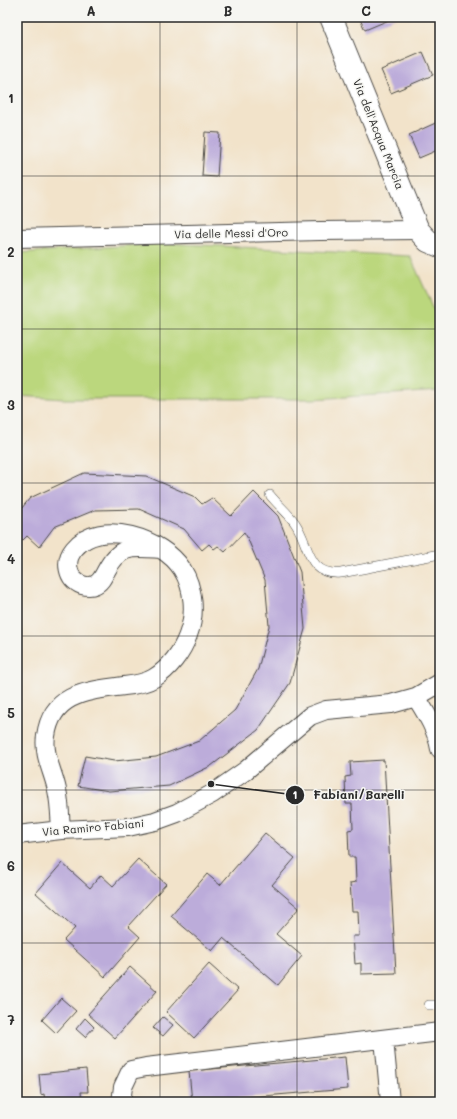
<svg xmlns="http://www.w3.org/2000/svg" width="457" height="1119" viewBox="0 0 457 1119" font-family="Mali,sans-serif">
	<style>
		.green { fill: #bbd77d; stroke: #738154 }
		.building { fill: #bcacda }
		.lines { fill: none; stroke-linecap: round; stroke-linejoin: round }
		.service-casing { stroke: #494743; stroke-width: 10 }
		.minor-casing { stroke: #494743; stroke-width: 20 }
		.tertiary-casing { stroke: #494743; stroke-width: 24 }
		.service { stroke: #fff; stroke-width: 9 }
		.minor { stroke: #fff; stroke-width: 18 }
		.tertiary { stroke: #fff; stroke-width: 22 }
		.grid { fill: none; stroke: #2b2b2b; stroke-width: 1; stroke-opacity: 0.55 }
		.labels { text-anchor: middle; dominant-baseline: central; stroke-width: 3; stroke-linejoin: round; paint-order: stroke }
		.street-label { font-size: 11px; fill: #2b2b2b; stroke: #f6f6f2 }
		.leader { fill: none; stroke: #2b2b2b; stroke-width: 1.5 }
		.callout-dot { fill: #2b2b2b; stroke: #f6f6f2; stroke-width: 1.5 }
		.mark-label { font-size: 12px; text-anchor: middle; font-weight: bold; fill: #fff }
		.callout-label { font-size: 12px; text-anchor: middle; font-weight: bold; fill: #2b2b2b; stroke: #f6f6f2; stroke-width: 3; stroke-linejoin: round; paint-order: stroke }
		.neatline { fill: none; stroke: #2b2b2b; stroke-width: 1.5 }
		.grid-label { font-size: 13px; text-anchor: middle; font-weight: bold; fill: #2b2b2b }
	</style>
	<rect width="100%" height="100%" fill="#f6f6f2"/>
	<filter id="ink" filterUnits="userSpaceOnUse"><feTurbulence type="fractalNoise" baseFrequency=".025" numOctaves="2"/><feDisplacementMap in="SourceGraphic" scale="8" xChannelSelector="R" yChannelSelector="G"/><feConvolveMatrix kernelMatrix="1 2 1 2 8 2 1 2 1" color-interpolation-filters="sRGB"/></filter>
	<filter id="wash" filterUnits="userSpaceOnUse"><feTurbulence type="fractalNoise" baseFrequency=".012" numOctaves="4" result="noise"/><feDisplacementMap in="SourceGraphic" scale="16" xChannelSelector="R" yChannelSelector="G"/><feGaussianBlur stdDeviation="0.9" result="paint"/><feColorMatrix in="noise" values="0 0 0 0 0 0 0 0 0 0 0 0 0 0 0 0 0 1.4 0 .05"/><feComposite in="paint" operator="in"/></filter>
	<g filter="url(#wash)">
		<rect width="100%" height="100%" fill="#f2e3ca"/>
		<path class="green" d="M163,243l247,13 30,66v69l-127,8h-249l-47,-3v-143z"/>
		<g id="blocks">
			<path class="building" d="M359,17h37l-31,13z
				M423,52l10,23 -42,18 -10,-23z
				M440,121v28l-21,9 -10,-23z
				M205,132l15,1 -3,44 -15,-1z
				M84,473l62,3 49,21 7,7 10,-6 19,18 23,-24 24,24 22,56 5,57 -15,54 -32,47 -47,36 -42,20 -60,5 -31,-5 7,-30 29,5 42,-4 43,-16 36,-31 23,-41 11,-43 -4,-46 -18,-43 -3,-5 -19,20 -7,-6 -4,3 -5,-5 -7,6 -18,-21 -45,-20 -44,1 -41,17 -15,20 -12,-11 -4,4 -6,-5v-21l13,-16z
				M384,760l12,213 -35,1v-11l-6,1 -2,-28h6l-1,-25h-6l-2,-28 6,-1 -1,-25h-6l-1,-27 5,-1 -1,-25h-6l-1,-27 6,-1 -1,-14z
				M265,833l30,25 -23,27 27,23 -23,26 26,22 -24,29 -55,-47 -11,13 -41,-35 36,-42 13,11z
				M138,859l28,25 -38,42 12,11 -35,40 -41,-37 11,-12 -39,-35 26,-30 28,25 11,-13 12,11z
				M209,964l29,26 -44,48 -28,-26z
				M130,967l27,24 -42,47 -27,-24z
				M61,998l15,13 -20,22 -14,-13z
				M163,1017l10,8 -10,11 -10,-8z
				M85,1018l9,9 -9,10 -9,-8z
				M345,1057l3,32 -156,13 -3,-31z
				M86,1069l2,23h-7l1,10h-37l-1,-8 -3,1 -2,-21z"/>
		</g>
	</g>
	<g filter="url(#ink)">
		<use href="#blocks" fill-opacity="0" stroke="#494743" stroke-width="1"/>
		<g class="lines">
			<g class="service-casing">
				<path id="service" d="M270,495c8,10 18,18 25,28 15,21 11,53 46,50l99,-19
					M429,1005h11"/>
			</g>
			<g class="minor-casing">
				<path id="minor" d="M17,238l303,-7 98,-1
					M416,697c10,16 21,33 24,52
					M61,830c-1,-14 -1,-27 -4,-40 -4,-19 -14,-35 -11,-54 6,-44 43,-45 78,-50 10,-1 22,-3 30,-8 15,-9 28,-26 34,-43 8,-21 6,-47 -6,-66 -19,-30 -82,-52 -108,-20 -10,12 -7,30 8,36 4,1 8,2 12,0 6,-2 9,-8 12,-14 14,-27 27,-24 54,-22
					M17,835l44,-5 67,-3 27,-6 22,-8 35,-19 33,-23 65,-55 16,-6 65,-6 25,-7 24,-14
					M384,1039l6,63
					M121,1102l2,-15 8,-17 15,-3 294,-35"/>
			</g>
			<g class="tertiary-casing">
				<path id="tertiary" d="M331,17l87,213 10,11 12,5"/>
			</g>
			<use href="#service" class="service"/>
			<use href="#minor" class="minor"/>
			<use href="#tertiary" class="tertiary"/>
		</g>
	</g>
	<path class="grid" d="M160,17v1085M297,17v1085M17,176h423M17,329h423M17,483h423M17,636h423M17,790h423M17,943h423"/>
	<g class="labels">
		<g class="street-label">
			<text transform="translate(379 134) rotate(68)">Via dell'Acqua Marcia</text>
			<text transform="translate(231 233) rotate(-1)">Via delle Messi d'Oro</text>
			<text transform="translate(93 827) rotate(-5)">Via Ramiro Fabiani</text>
		</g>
	</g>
	<path class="leader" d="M211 784L295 795"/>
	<g class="callout-dot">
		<circle cx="211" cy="784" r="4"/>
		<circle cx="295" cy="795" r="10"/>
	</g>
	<g class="mark-label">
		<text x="295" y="799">1</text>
	</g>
	<g class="callout-label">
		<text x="359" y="799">Fabiani/Barelli</text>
	</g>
	<rect width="457" height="1119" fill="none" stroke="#f6f6f2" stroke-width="44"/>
	<rect x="22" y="22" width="413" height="1075" class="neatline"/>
	<g class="grid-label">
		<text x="91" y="16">A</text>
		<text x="228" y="16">B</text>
		<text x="366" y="16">C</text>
		<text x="11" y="103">1</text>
		<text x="11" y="257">2</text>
		<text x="11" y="410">3</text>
		<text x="11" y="564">4</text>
		<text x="11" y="718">5</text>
		<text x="11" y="871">6</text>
		<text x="11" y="1025">7</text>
	</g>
</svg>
